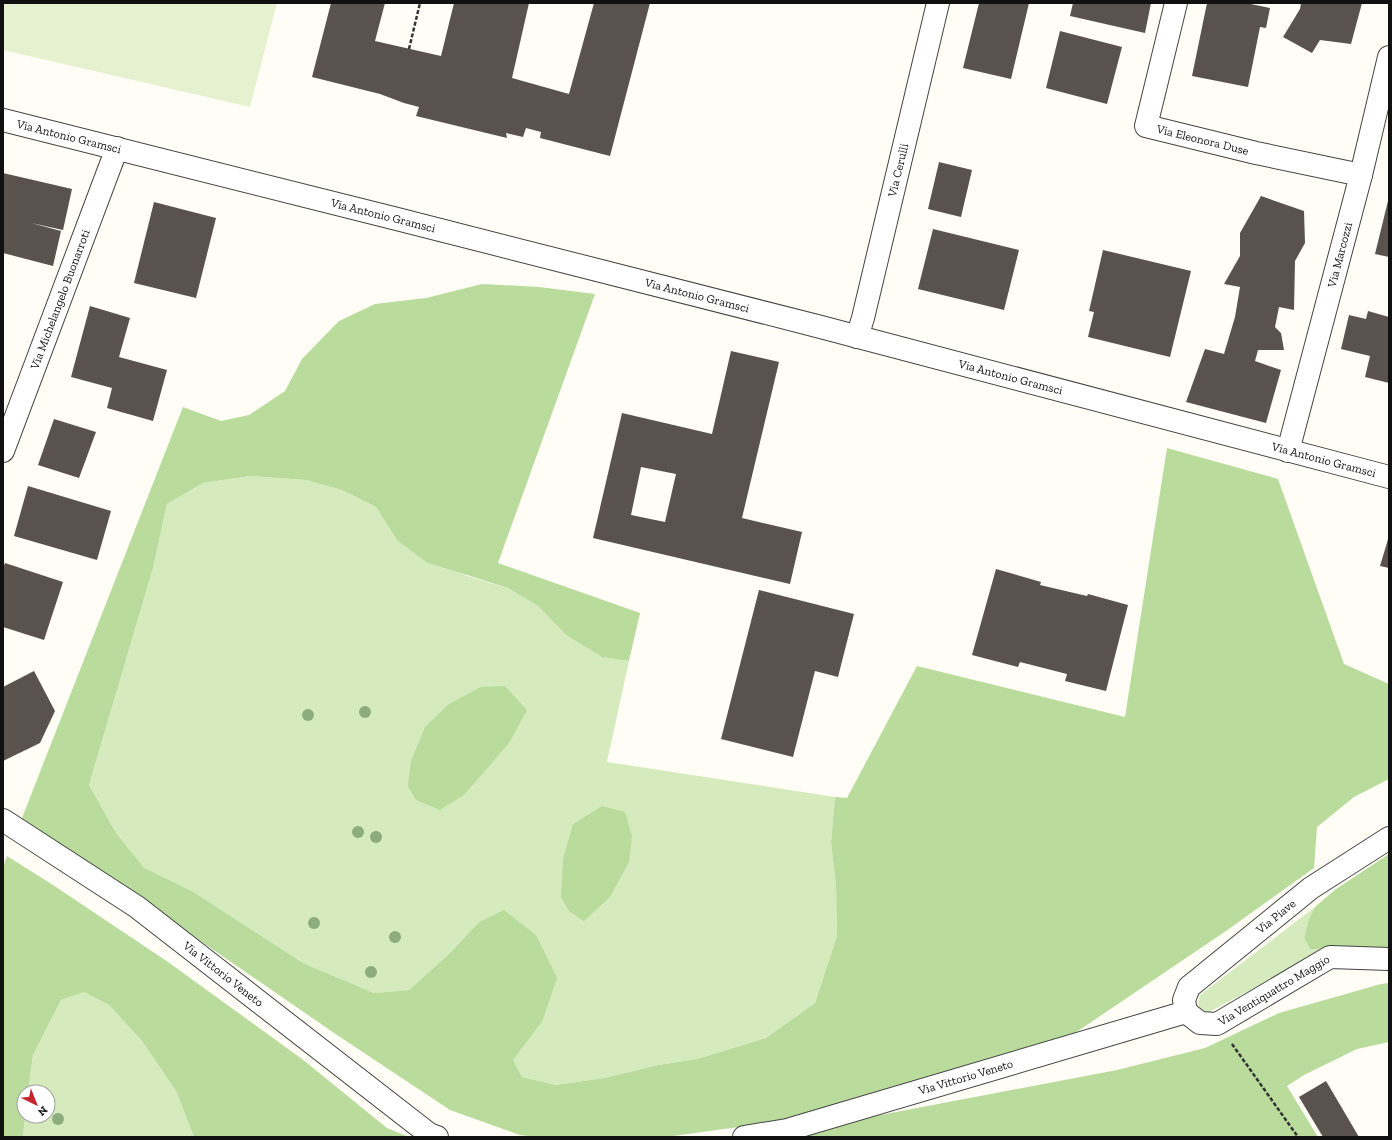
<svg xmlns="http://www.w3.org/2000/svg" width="1392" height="1140" viewBox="0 0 1392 1140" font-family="'Zilla Slab',serif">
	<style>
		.green { fill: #d5ebbd }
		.forest { fill: #b9dc9c }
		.pitch { fill: #e6f2cf }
		.building { fill: #5a524d; fill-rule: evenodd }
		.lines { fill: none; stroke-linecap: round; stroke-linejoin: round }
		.minor-casing { stroke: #444; stroke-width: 24 }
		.path { stroke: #333; stroke-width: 2.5; stroke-dasharray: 4 2; stroke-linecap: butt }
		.minor { stroke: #fff; stroke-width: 22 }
		.tree { fill: #8dad7f }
		.labels { text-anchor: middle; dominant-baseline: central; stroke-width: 4; stroke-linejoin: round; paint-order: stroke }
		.street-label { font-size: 12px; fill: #111; stroke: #fff }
	</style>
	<rect width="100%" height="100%" fill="#fffdf5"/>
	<path class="green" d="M251,476l55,4 36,10 34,17 21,33 70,36 41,12 30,18 28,29 36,22 27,4 -22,101 228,35 -4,45 5,44 1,50 -22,67 -49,35 -69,21 -39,6 -54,13 -48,7 -34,-8 -9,-17 29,-38 -63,-100 -29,31 -41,37 -35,3 -71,-30 -111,-72 -49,-23 -27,-35 -27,-48 64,-217 14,-64 36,-21z
		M1315,907l-6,12 -5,19 6,11 28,1 -59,25 -70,37 -9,-2 -2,-6 2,-9z
		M84,992l25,13 33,36 34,50 18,46h-171l2,-21h23v-24h-20l5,-37 28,-55z"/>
	<path class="forest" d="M482,284l57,3 56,7 -97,269 142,50 -11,48 -27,-4 -36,-22 -28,-29 -30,-18 -82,-26 -29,-22 -21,-33 -34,-17 -36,-10 -55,-4 -48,7 -36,21 -14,64 -64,217 27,48 28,35 48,23 111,72 71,30 35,-3 41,-37 29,-31 25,-12 32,25 21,43 -15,44 -29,38 9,17 34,8 48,-7 54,-13 39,-6 69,-21 49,-35 22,-67 -1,-50 -5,-44 4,-45 12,1 70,-132 208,51 42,-269 111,31 66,185 45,20v95l-35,18 -37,30 -3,41 -88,63 -154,104 -290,86 -116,16h-131l-15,-2 -70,-25 -113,-75 -315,-217 161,-411 38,14 28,-6 36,-24 17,-32 37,-38 36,-17 51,-6z
		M505,686l22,24 -18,33 -45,52 -24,15 -24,-10 -8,-14 3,-25 14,-34 24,-23 32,-17z
		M602,806l23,6 7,24 -3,26 -19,35 -26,24 -15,-10 -8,-14 2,-38 10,-35z
		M1389,854v94l-51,2 -28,-1 -6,-11 5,-19 6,-12 21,-18z
		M7,856l46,29 115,77 134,97 85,69 22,9h-215l-18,-46 -34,-50 -33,-36 -25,-13 -23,8 -28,55 -5,37h-4v24h1l-2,21h-20v-270z
		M1389,983v59l-32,7 -53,26 -17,11 31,51h-553l352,-67 88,-22 74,-35 102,-29z"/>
	<path class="pitch" d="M3,3h274l-27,104 -247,-57z"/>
	<path class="building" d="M331,3h54l-10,38 66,15 13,-53h75l-17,75 57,16 25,-91h56l-40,153 -70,-18 1,-6 -15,-4 -3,9 -17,-4 1,5 -91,-22 3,-9 -15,-4 -24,-9 -68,-17z
		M979,3h50l-18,76 -48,-11z
		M1073,3h78l-6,30 -75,-17z
		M1207,3h39l24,5 -4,20 -6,-1 -12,60 -56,-11z
		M1301,3h61l-11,41 -31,-4 -8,13 -29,-16 17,-28z
		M1060,31l62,16 -15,57 -61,-16z
		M939,162l33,8 -11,47 -33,-8z
		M3,173l69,16 -9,41 -32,-7 30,8 -8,35 -50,-13z
		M1261,196l43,15 1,32 -10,18 -1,49 -15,-3 -4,20 6,6 3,17h-26l-3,11 26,9 -15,53 -80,-21 19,-53 19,5 11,-37 5,-30 -16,-3 16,-28v-23z
		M1388,201h1v56l-14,-3z
		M154,202l62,16 -20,80 -62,-15z
		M933,229l86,21 -15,60 -86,-21z
		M1103,250l88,21 -21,86 -82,-20 6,-25 -5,-1z
		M90,306l40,12 -11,39 48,13 -14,51 -46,-13 5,-20 -41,-11z
		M1368,311l21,6v66l-24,-6 5,-21 -29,-7 8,-34 17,4z
		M731,351l48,11 -37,156 60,14 -12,52 -197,-46 29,-125 90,21zM641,467l35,7 -11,48 -34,-7z
		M54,419l42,13 -17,46 -41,-13z
		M28,486l83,25 -14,49 -83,-24z
		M1389,536v32l-9,-2z
		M5,563l58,19 -19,58 -41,-13v-59z
		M996,569l45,13 -1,3 47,11 1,-2 40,11 -22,86 -41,-10 2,-7 -47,-12 -2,5 -46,-12z
		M759,590l95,24 -16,63 -23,-6 -22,86 -72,-18z
		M34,671l21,40 -15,32 -37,18v-74z
		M1326,1081l33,56h-36l-24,-40z"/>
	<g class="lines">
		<g class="minor-casing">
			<g id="minor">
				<path id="s1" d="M1176,3l-30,123 110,27 105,22"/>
				<path id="s2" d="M3,120l394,99 420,107 572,151"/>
				<path id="s3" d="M857,337l6,-19 75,-315"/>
				<path id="s4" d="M3,451l114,-303"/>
				<path id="s5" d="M1288,451l73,-276 28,-118"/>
				<path id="s6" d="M3,820l134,87 292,227 8,3"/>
				<path id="s7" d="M1186,1012l-2,-12 5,-13 122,-99 78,-50"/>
				<path id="s8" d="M1186,1012l14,11 17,1 113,-67 59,2"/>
				<path id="s9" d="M744,1137l43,-7 399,-118"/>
			</g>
		</g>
		<path class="path" d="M409,49l11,-46
			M1232,1044l66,93"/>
		<use href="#minor" class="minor"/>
	</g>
	<g class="tree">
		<circle cx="365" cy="712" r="6"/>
		<circle cx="308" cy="715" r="6"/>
		<circle cx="358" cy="832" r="6"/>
		<circle cx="376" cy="837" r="6"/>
		<circle cx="314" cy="923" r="6"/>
		<circle cx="395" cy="937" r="6"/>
		<circle cx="371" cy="972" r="6"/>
		<circle cx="58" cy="1119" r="6"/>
	</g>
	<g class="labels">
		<g class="street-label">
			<text stroke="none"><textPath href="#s2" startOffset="68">Via Antonio Gramsci</textPath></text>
			<text stroke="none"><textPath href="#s1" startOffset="185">Via Eleonora Duse</textPath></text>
			<text stroke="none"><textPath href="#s3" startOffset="172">Via Cerulli</textPath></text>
			<text stroke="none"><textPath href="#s2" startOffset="392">Via Antonio Gramsci</textPath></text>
			<text stroke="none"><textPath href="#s5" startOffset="203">Via Marcozzi</textPath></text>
			<text stroke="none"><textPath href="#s2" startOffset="716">Via Antonio Gramsci</textPath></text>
			<text stroke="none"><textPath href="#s4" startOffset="162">Via Michelangelo Buonarroti</textPath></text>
			<text stroke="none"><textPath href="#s2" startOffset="1040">Via Antonio Gramsci</textPath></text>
			<text stroke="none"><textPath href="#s2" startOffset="1364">Via Antonio Gramsci</textPath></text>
			<text stroke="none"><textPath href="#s7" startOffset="138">Via Piave</textPath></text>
			<text stroke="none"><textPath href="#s6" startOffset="269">Via Vittorio Veneto</textPath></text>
			<text stroke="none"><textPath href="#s8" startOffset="101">Via Ventiquattro Maggio</textPath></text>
			<text stroke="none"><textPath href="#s9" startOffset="230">Via Vittorio Veneto</textPath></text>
		</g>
	</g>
	<rect width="1392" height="1140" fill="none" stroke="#111111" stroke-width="8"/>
	<g transform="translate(36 1104) rotate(137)"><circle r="19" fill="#ffffff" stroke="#a0a0a0"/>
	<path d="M0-3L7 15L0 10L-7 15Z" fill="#c4262e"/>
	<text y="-6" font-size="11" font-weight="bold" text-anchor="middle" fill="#111111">N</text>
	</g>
</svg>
